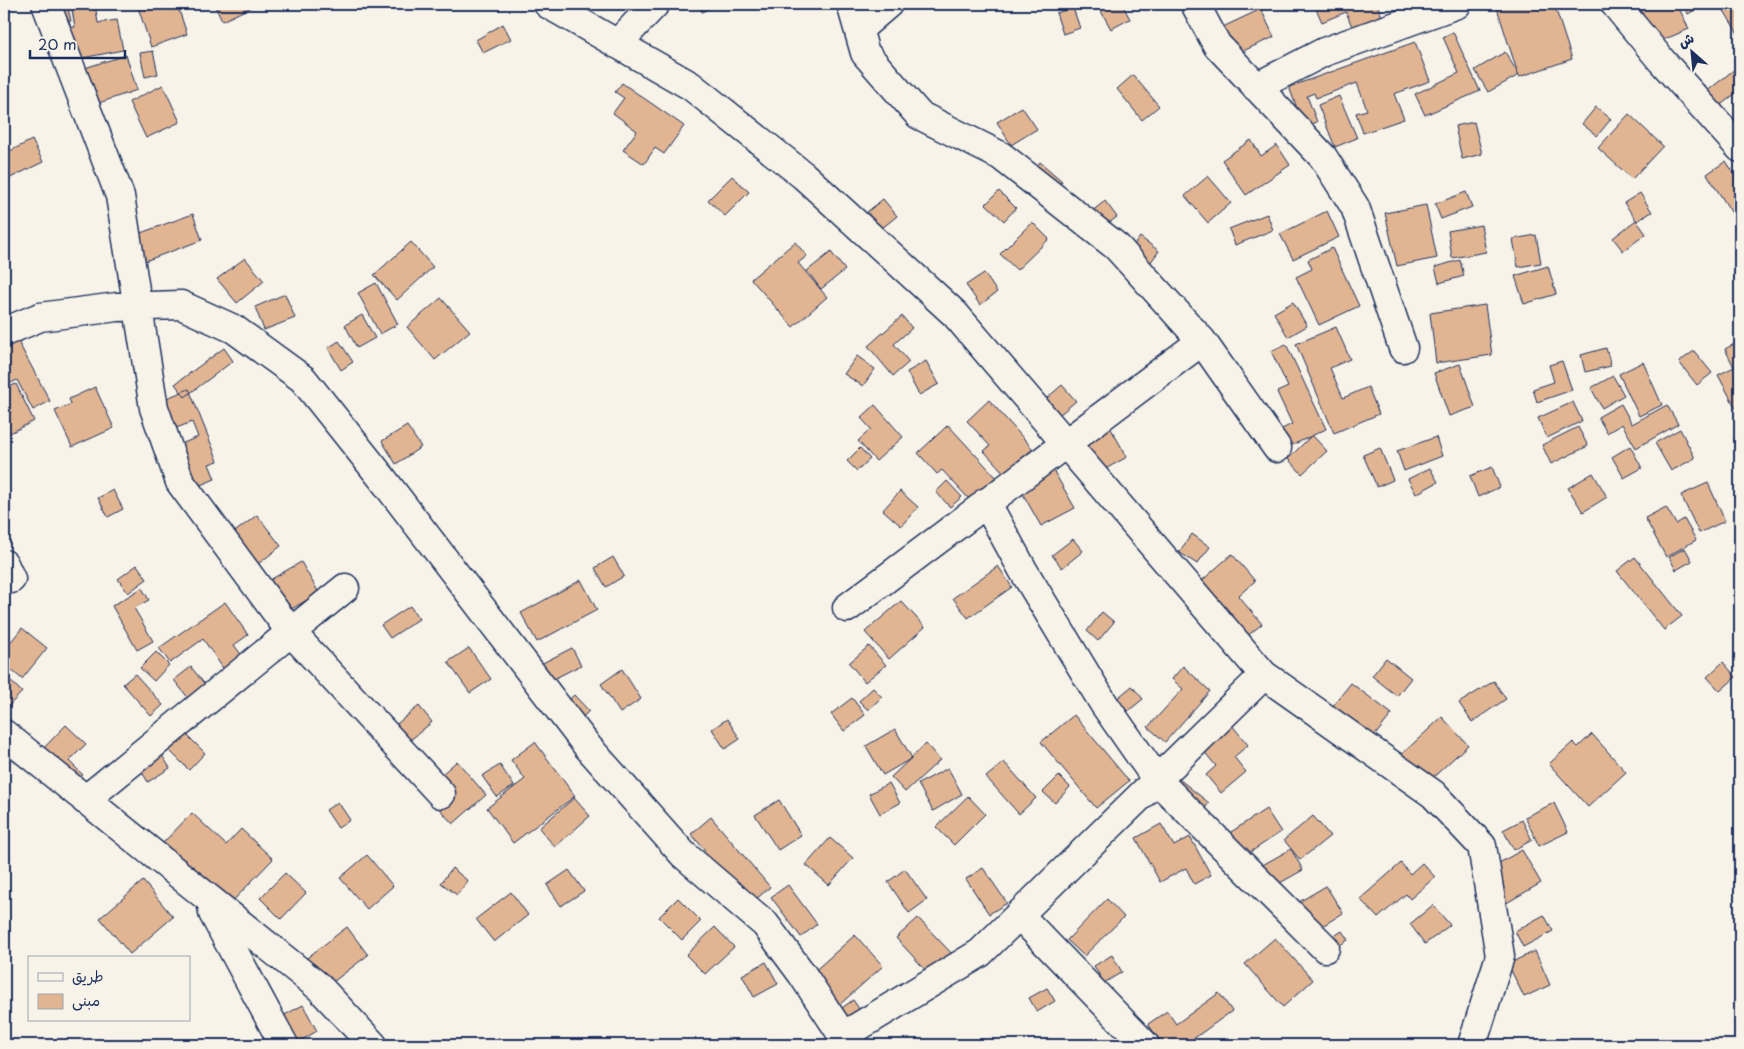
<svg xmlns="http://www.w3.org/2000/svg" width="1744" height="1049" viewBox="0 0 1744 1049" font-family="'Playpen Sans','Playpen Sans Arabic',sans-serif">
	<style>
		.building { fill: #e2b592; stroke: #1b2f5e }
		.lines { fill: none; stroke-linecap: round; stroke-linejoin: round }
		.minor-casing { stroke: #1b2f5e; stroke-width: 31 }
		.minor { stroke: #f7f3e8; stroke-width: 28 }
	</style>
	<rect width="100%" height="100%" fill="#f7f3e8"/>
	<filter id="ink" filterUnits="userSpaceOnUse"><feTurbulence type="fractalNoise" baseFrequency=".02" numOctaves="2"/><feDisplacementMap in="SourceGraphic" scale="10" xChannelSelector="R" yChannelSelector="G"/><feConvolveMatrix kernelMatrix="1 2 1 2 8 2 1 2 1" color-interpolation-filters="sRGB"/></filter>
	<g filter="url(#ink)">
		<path class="building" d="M45,4h22l4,17 -21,5z
			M71,4h24l3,19 19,-3 6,30 -61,12 -7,-31 20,-4z
			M137,4h40l10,30 -36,13z
			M214,4h44l-36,17z
			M698,4h19l-15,8z
			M1097,4h25l8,15 -19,10z
			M1314,4h63l5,13 -29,12 -7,-17 -24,10z
			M1510,4h44l18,55 -53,18 -22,-69z
			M1627,4h15l-7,7z
			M1648,4h29l12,25 -33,14 -16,-35z
			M1682,4h24l-18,10z
			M1720,4h20v33z
			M1073,8l7,20 -17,6 -7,-21z
			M1261,9l13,28 -31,14 7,15 -40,-33z
			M503,24l8,15 -28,14 -7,-13z
			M1453,32l27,59 -55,24 -10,-21 44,-21 -16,-36z
			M1415,42l15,39 -36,13 10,25 -41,14 -7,-20 11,-3 -10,-27 -41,15 -2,-5 -7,3 10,26 -13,5 -15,-40z
			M153,51l5,23 -13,3 -5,-24z
			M1505,52l14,23 -31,17 -13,-22z
			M126,55l11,35 -50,17 -12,-36z
			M1740,65v25l-22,17 -12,-15z
			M1133,75l26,31 -17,14 -25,-31z
			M622,83l62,43 -20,28 -9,-6 -11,16 -21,-14 14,-19 -24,-18 11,-15 -9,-6z
			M163,85l17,37 -34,16 -17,-36z
			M1339,96l18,42 -22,9 -17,-42z
			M1022,107l15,22 -26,16 -14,-23z
			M1596,107l15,12 -14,17 -15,-12z
			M1629,114l34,32 -31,33 -34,-31z
			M1474,122l8,32 -20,5 -7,-33z
			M32,140l11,22 -39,19v-27z
			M1251,140l10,16 16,-11 13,20 -44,30 -24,-35z
			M1726,161l14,22v43l-33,-52z
			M1040,162l22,19 -14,16 -22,-19z
			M732,176l17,16 -24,24 -17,-16z
			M1208,176l23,27 -23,20 -23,-27z
			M999,191l17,17 -12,13 -18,-17z
			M1466,192l6,15 -31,12 -6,-15z
			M1640,193l12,19 -15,9 -13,-18z
			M883,199l14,17 -16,13 -14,-17z
			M1105,201l12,16 -29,21 -11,-15z
			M1426,205l11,53 -40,8 -12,-53z
			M1327,211l12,26 -46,22 -13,-25z
			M193,214l9,26 -57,21 -10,-26z
			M1267,214l6,16 -38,15 -6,-16z
			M1636,220l10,14 -23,17 -10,-13z
			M1032,222l17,17 -32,31 -17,-16z
			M1481,225l5,27 -34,6 -4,-27z
			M1536,235l5,28 -23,4 -5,-28z
			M1140,237l19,14 -9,12 -19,-14z
			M411,242l22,25 -36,33 -23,-25z
			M795,242l12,14 -9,7 29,34 -34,30 -42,-48z
			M1332,248l27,58 -40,19 -23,-48 16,-8 -4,-9z
			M831,252l14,18 -24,19 -14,-18z
			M245,258l19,23 -27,22 -20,-24z
			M1460,260l4,16 -25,7 -4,-16z
			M1548,266l8,28 -32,10 -9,-28z
			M984,273l13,19 -17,13 -14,-20z
			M376,283l22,41 -18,10 -22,-41z
			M285,294l10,24 -31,12 -9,-23z
			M441,298l29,33 -35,29 -28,-33z
			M1293,302l14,24 -19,11 -14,-24z
			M1485,305l7,50 -56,8 -6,-50z
			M362,315l13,23 -18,10 -12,-23z
			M902,316l10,12 -18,16 15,18 -16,14 -25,-30z
			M1336,327l14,32 -20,9 13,30 25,-11 11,27 -45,19 -38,-89z
			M15,336l35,65 -17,9 -16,-30 -12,6 -1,-3v-41z
			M339,341l14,21 -12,8 -13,-22z
			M1740,341v72l-1,1 -21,-39 16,-8 -9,-18z
			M1286,344l40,85 -46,22 -8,-17 20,-10 -15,-32 11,-5 -17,-36z
			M224,348l9,13 -48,36 -10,-13z
			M1606,348l5,18 -26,6 -4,-17z
			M1694,351l18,22 -15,12 -18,-23z
			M857,356l18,13 -12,17 -19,-12z
			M926,361l13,23 -20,11 -12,-23z
			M1562,361l10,29 -35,12 -4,-13 21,-7 -5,-17z
			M1643,362l19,43 -23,11 -20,-42z
			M1460,364l15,43 -26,9 -15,-43z
			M1613,376l11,19 -22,13 -11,-20z
			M16,384l18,37 -30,15v-21l7,-3 -7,-16v-7z
			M1062,385l14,16 -23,19 -13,-16z
			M95,387l19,41 -42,19 -17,-36 16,-7 -2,-5z
			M189,389l29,72 -9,3 6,15 -29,12 -17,-42 29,-12 -6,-15 -34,13 -11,-29z
			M989,400l44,49 -28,25 -21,-23 6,-5 -23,-25z
			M1573,402l9,19 -35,17 -9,-20z
			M1621,404l11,20 35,-19 11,19 -42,24 -14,-24 -15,9 -9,-16z
			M875,405l28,32 -27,24 -18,-20 13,-12 -10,-11z
			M1106,420l21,37 -36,20 -21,-37z
			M948,425l48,52 -26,23 -28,-30 -5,4 -19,-21z
			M407,426l14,21 -25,17 -14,-23z
			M1578,427l10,19 -37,18 -9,-19z
			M1680,429l15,29 -24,13 -16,-28z
			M1312,435l15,16 -25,23 -14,-15z
			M1436,437l6,19 -38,15 -7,-20z
			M1630,446l12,22 -18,10 -12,-21z
			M860,448l10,11 -13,12 -10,-10z
			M1380,448l13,32 -16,7 -14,-32z
			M1740,448v12l-5,-8z
			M1492,467l8,20 -22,10 -8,-21z
			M1430,468l8,14 -22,12 -8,-15z
			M1053,470l22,38 -34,18 -21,-37z
			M1593,473l14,24 -24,15 -15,-24z
			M947,481l15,16 -12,10 -14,-15z
			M1708,483l17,38 -26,12 -18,-38z
			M113,490l10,19 -15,8 -10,-19z
			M900,491l18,16 -17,19 -18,-16z
			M1666,507l10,17 8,-5 12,21 -30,17 -21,-39z
			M257,515l24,31 -38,30 -24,-32z
			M1192,534l18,13 -13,17 -18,-12z
			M1073,539l10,12 -21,17 -10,-13z
			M1685,548l7,13 -16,9 -7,-13z
			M1232,554l23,27 -17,15 24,28 -27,22 -46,-54z
			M613,557l11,19 -18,11 -11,-19z
			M1635,557l47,59 -18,14 -47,-59z
			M301,562l18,31 -38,22 -18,-31z
			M137,565l10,14 -19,14 -10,-14z
			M998,566l14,21 -44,31 -15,-20z
			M581,580l16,30 -60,32 -16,-29z
			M142,588l7,12 -15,8 19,33 -16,9 -25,-44z
			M901,601l24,26 -36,32 -24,-27z
			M225,602l23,33 -14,10 12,16 -19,13 -24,-35 -33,24 -11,-15z
			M410,606l9,13 -29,19 -9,-13z
			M1102,612l12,10 -16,19 -11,-10z
			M22,628l25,20 -25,31 -18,-15v-24l5,4z
			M869,646l17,19 -21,17 -16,-19z
			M469,648l22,31 -21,14 -22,-31z
			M572,648l9,17 -41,21 -9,-17z
			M156,652l13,13 -15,16 -14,-13z
			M1386,658l25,20 -14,18 -25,-20z
			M1723,662l13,15 -16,14 -13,-14z
			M1183,666l27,25 -45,51 -17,-15 35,-38 -11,-10z
			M191,667l27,34 -17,13 -27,-34z
			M622,669l19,30 -21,14 -19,-29z
			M135,674l28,31 -12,11 -28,-32z
			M4,675l18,17 -18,19z
			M1494,681l12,18 -34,23 -13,-19z
			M1351,683l41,31 -28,35 -40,-32z
			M1132,686l11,13 -26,21 -10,-13z
			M873,688l9,9 -14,13 -9,-9z
			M574,695l15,16 -15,14 -15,-16z
			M852,698l13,17 -21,16 -13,-17z
			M419,706l13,16 -30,25 -14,-16z
			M1074,715l55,66 -33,27 -55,-66z
			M1442,717l26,28 -40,37 -26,-28z
			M727,719l13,20 -15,10 -13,-20z
			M1231,724l17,21 -14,12 12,15 -25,21 -15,-18 10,-9 -14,-17z
			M66,725l20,19 -17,17 14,14 -14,14 -33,-33z
			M177,725l28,28 -16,17 -29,-29z
			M895,729l17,29 -29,17 -17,-29z
			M1592,734l34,38 -38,35 -39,-43 24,-22 5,5z
			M535,742l40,54 -62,47 -26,-35 38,-29 -14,-19z
			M926,744l14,16 -35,32 -14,-15z
			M156,746l14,22 -22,14 -14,-23z
			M457,761l29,34 -33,29 -19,-21 7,-28z
			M1004,762l32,36 -17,16 -33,-37z
			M500,765l14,21 -17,11 -15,-21z
			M948,768l14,26 -29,17 -15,-27z
			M1169,771l40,32 -13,16z
			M1059,776l11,11 -15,16 -12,-11z
			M889,783l11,20 -20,11 -11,-20z
			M968,796l17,18 -31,31 -18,-18z
			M574,798l16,18 -35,31 -16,-19z
			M779,800l22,35 -23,15 -23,-35z
			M338,802l12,18 -12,8 -12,-18z
			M1554,803l14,29 -29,14 -14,-29z
			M1266,809l15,23 -41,27 -15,-23z
			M192,813l34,32 15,-16 32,30 -46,48 -65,-63z
			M1313,816l17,20 -30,24 -16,-20z
			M711,817l59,70 -15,13 -13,-16 -23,19 -31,-39 17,-14 -14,-16z
			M1522,820l10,20 -18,10 -11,-20z
			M1161,824l13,22 16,-9 21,38 -17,9 -8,-16 -26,14 -24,-44z
			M830,838l23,20 -24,27 -23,-20z
			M1291,849l12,21 -32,18 -12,-21z
			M1522,850l19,33 -38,22 -18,-34z
			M367,855l26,31 -26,23 -27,-31z
			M1401,863l9,11 12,-11 13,14 -25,22 -4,-5 -28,24 -18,-19z
			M452,868l16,13 -11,14 -16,-12z
			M983,868l24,35 -18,11 -23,-35z
			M905,869l22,31 -18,13 -21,-31z
			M569,870l15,21 -23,15 -14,-21z
			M285,873l21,20 -25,26 -21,-21z
			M143,881l30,36 -43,37 -30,-36z
			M788,885l29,39 -16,13 -30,-40z
			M1326,886l17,27 -33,21 -18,-28z
			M511,892l17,23 -34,27 -18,-23z
			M678,898l23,23 -19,19 -23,-23z
			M1107,899l17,18 -40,39 -17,-16z
			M1433,905l17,20 -25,19 -15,-20z
			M1544,915l9,16 -30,16 -8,-16z
			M918,918l36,38 -22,21 -36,-39z
			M347,927l21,28 -57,44 -21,-28z
			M715,927l19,20 -29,27 -19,-19z
			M1342,931l6,9 -18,11 -5,-9z
			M855,935l28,31 -45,40 -28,-31z
			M1275,938l38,42 -30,27 -38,-43z
			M1535,951l15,34 -26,12 -16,-33z
			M1112,955l10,17 -18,11 -10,-17z
			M766,962l12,22 -24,13 -12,-22z
			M1047,988l8,13 -18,11 -8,-14z
			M1219,993l13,18 -43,31 3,3h-29l-15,-21 19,-13 9,13z
			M853,1000l21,30 -39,-17z
			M303,1005l14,26 -22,13 -14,-27z"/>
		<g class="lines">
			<g class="minor-casing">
				<path id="minor" d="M46,4l74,192 34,212 26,74 110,149 151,163
					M548,4l143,82 113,90 151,138 309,361 169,119 49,52 18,110 -28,89
					M851,4l14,49 54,62 82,41 116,91 85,94 75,107
					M1195,4l22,41 106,112 32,50 48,141
					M1615,4l46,56 79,88
					M859,29l29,-25
					M617,44l38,-40
					M1256,87l68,-35 133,-48
					M4,332l36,-15 77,-10 64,-2 53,24 69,50 79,99 206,269 95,107 82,70 37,50 41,62 2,9
					M986,502l37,68 81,134 53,76 168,168
					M4,564l7,15
					M847,608l355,-267
					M4,734l315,253 54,58
					M85,800l260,-212
					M212,905l1,8 71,132
					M1019,915l126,130
					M843,1036l137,-83 284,-278"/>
			</g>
			<use href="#minor" class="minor"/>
		</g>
	</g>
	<rect width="1744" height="1049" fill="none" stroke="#f7f3e8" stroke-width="20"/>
	<rect x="10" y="10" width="1724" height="1029" fill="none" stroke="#1b2f5e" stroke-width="2" filter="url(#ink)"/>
	<rect x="28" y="956" width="162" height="65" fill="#f7f3e8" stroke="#9fa5b1"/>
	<rect x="38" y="973" width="25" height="8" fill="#f7f3e8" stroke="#9fa5b1"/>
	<text x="72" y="982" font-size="15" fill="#1b2f5e">طريق</text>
	<rect x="38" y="994" width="25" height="15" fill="#e2b592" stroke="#9fa5b1"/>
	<text x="72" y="1006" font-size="15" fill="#1b2f5e">مبنى</text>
	<g transform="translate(1692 52) rotate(333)" stroke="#f7f3e8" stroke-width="4" paint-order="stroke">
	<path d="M0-4L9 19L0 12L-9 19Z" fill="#1b2f5e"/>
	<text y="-8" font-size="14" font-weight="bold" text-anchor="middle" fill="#1b2f5e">ش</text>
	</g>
	<path d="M30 50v8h95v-8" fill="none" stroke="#1b2f5e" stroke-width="2.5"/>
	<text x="38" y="50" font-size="15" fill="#1b2f5e" stroke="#f7f3e8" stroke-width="4" paint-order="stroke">20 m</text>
</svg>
